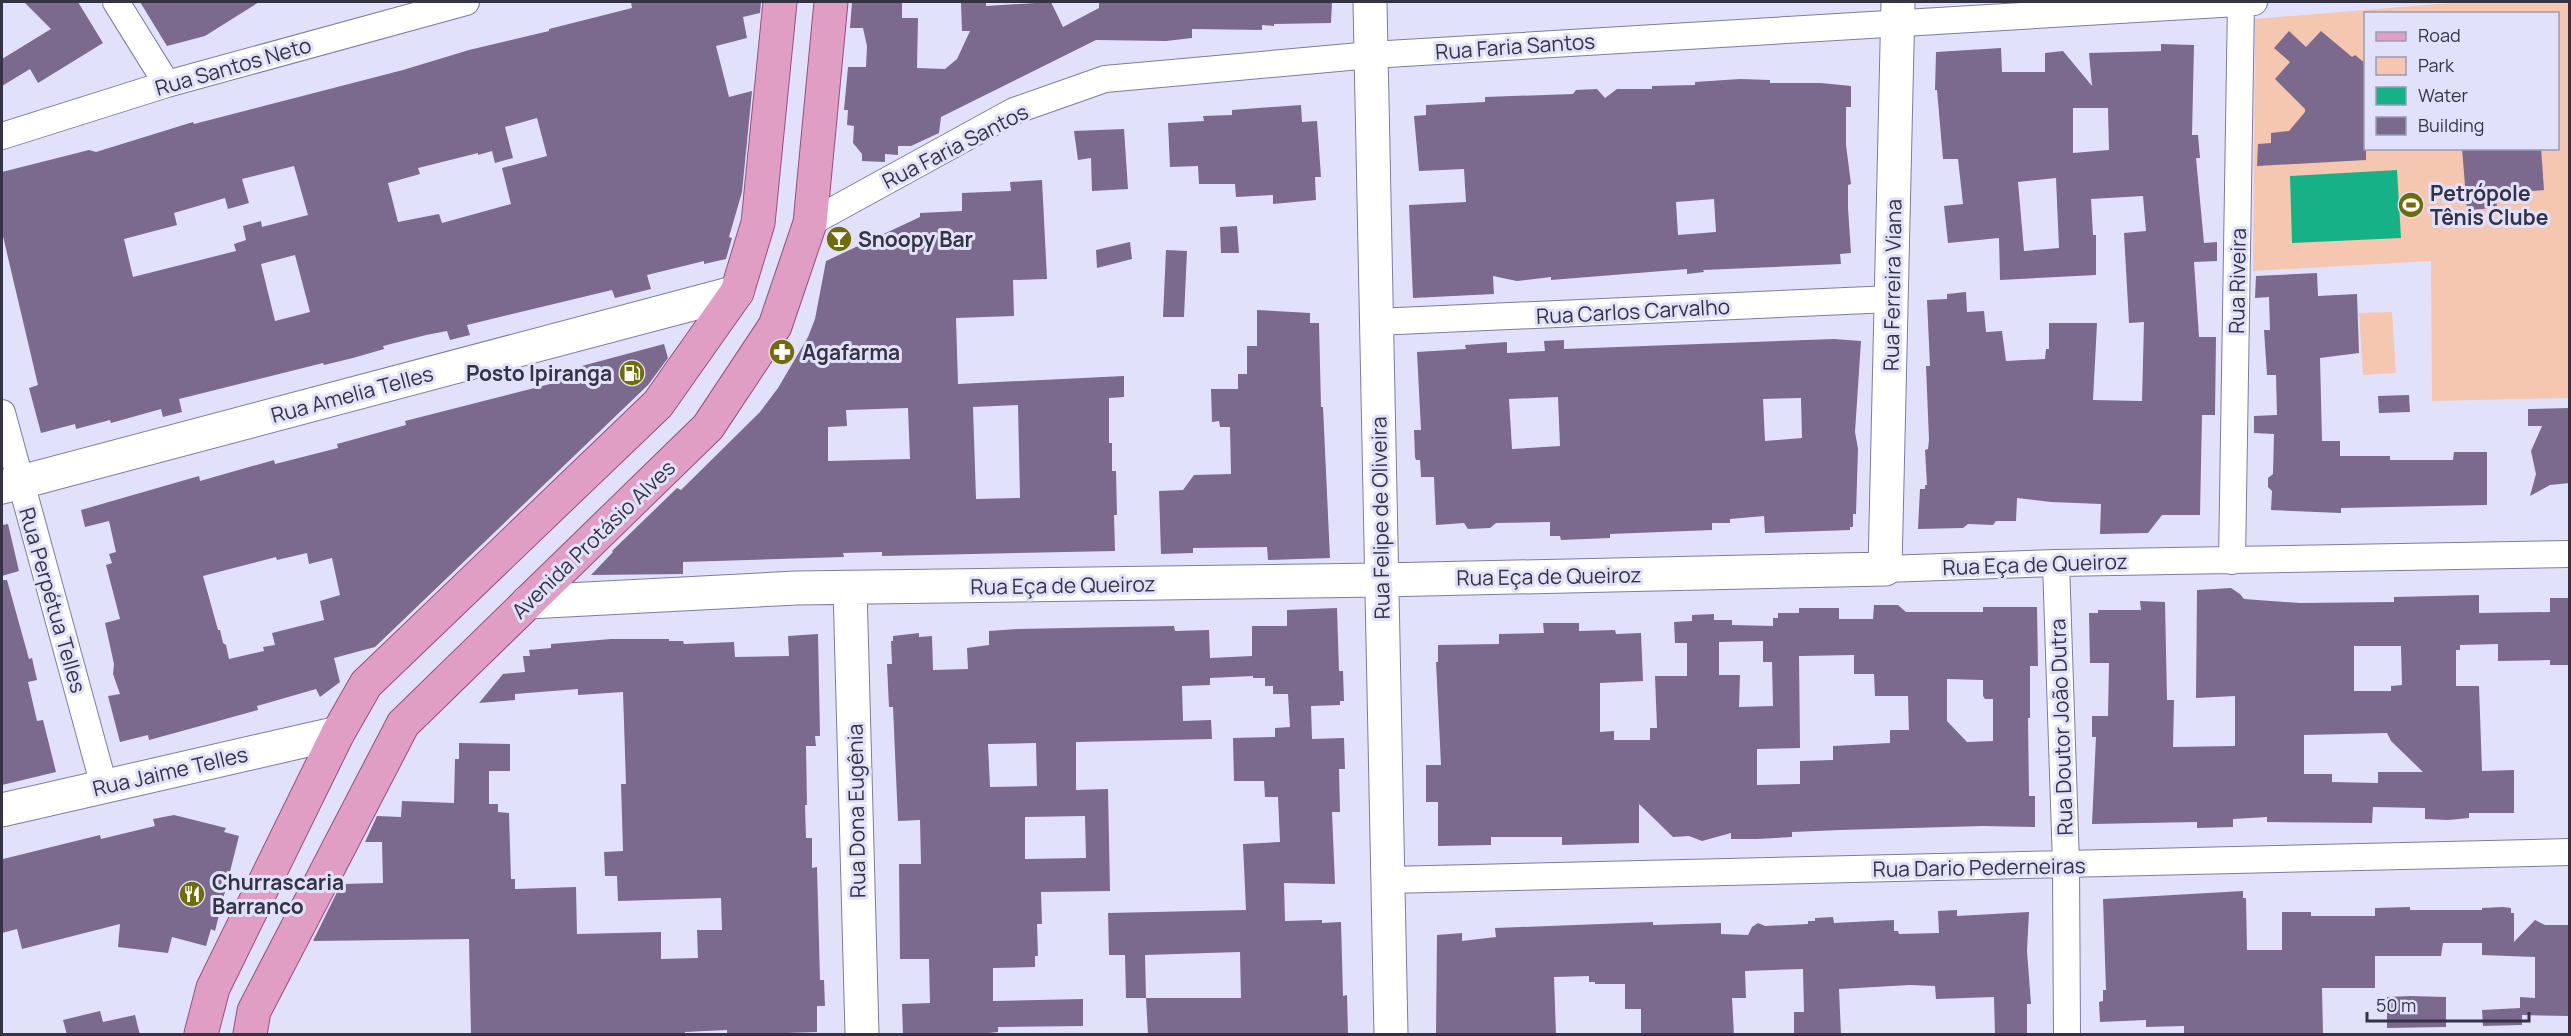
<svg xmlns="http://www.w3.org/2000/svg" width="2571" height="1036" viewBox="0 0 2571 1036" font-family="Manrope,sans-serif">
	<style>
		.green { fill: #f5c7b1; fill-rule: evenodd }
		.water { fill: #16b186 }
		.building { fill: #7b698e; fill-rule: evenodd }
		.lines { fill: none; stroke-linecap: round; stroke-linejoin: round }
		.street-casing { stroke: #7d7ba3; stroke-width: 28 }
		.secondary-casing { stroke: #7d7ba3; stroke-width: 35 }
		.primary-casing { stroke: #974e7e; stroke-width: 35 }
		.street { stroke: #fff; stroke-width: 26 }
		.secondary { stroke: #fff; stroke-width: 33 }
		.primary { stroke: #e19ec4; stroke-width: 33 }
		.labels { text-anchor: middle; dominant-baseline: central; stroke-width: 6; stroke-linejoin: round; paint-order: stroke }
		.street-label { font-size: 21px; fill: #343344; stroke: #e2e1fc }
		.poi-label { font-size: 21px; font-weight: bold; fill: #343344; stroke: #e2e1fc; text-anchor: start }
	</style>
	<rect width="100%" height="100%" fill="#e2e1fc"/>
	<path class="green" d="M2462,2h107v396l-137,3 -1,-140 -178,10 2,-252zM2366,14h192v134h-192z
		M2392,312l4,61 -33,2 -4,-62z"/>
	<path class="water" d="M2397,170l4,68 -109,5 -2,-67z"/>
	<path class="building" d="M24,2h54l25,41 -65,40 -8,-14 -28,17v-27l49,-30z
		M140,2h119l-54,34 -38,10z
		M631,2h130l-1,11 -17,4 4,21 -31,8 13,51 23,-6 -10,101 -13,45 3,1 -6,21 -22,5v-3l-57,14 4,14 -36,9 -3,-8 -145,35 3,10 -20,5 -3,-9 -21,4 -43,11 1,3 -31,9 -29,7 -1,-2 -144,36 3,13 -19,5 -2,-8 -50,14 -1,-3 -34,9 -1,-5 -34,9 -12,-45 9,-3 -36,-153v-60l87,-22 7,2 97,-30 1,2 209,-54 66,-20 80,-19v-2l83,-21zM537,118l10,38 -45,12 9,36 -69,19 -3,-9 -41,8 -10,-39 32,-9 -2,-6 60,-15v2l14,-4 3,12 18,-5 -8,-31zM294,166l14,49 -46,12 -1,-6 -18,5 3,14 -12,4 2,7 -103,26 -9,-38 53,-14 -3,-12 51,-15 3,11 21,-6 -7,-24zM295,255l15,57 -35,9 -14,-57z
		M852,2h50v16h16l-1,50 28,1 12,-10 13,-28h-8l-1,-28 25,-1v4l65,-4 12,25 36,-19v-6h233l-1,21 -57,1v2l-12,-1v5l-70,-1v9l-26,3 -70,-1 -155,77 -2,16 -28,13h-13v9l-13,-1v8l-23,-1v-7l-9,-11 1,-17 -7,-1 1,-15h-4l4,-43h18l1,-21 -4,-18h-13z
		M2289,31l17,16 15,-16 31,26 3,-2 11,9v96l-109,6 1,-22 13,-1v-10l18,-2 16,-19v-3l-30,-30 15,-17 -16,-14z
		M2161,44l33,1 -2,90h6l2,23h-4l8,85 13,-1v19l-23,1 5,75h17l-1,78h-13l-2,100h-38l-14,18 -48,1 1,-30 -50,-2 -34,-4 -1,23h-20l-3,4 -25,-1 -5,4 -45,1 2,-40h5v-4h2l-2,-35 3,-1 1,-9 -3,-74h4l-3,-66 20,-1v-5l19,-2 1,20 17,-1 2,21 16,-1 4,30 39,-2 1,-10h3v-26h48l-4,77 49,1 2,-79 -15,1 -5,-90 22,-2 -3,-35 -52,3 2,36h3v40l-96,5 -1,-42 -51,5 -4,-37 19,-2 -5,-45h-15l-6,-69h-2l1,-38 65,-4 1,24h43v-19l18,-2 29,35 -3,-33 72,-2zM2073,108h35l1,42 -36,3zM2056,178l3,70 -35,3 -6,-69z
		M1740,79l30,1v3h51l30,3v21h-5v38l5,39 -3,1v23l3,45 -11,1 1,10 -138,6 1,2 -17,2v-5l-136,11v-3l-34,4 -24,-5 1,18 -81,4 -4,-93 57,-3 -2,-33 -45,2 -5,-55 12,-1v-10l59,-3v-5l88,-3 3,-4 21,-1 8,9 12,-9h35v-3l43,-1v-3zM1714,199l2,33 -38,3 -2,-33z
		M1301,105l1,17 15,-1 4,56h-6l1,23 -43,4v-9l-37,2 -1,-13h-36l-1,-18 -28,1 -2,-44 36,-2 -1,-5 29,-1v-5z
		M1124,129l4,60 -36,2 -1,-33 -13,2 -4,-29z
		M2462,148h79l3,42 -48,4 1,14 -30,2z
		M1042,180l5,99 -34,1 1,36 -58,2 2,66 166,-8v21l-15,1v45h3v28h4l1,44h-3l1,36 -233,5v-4l-39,1 1,4 -161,5v12l-92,1 22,-23 -1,-1 65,-63 4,2 79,-78 18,-24 30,-51 7,-18 11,-58 94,-44v-4l42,-2v-18l49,-2 -1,-9zM1018,405l2,93 -44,1 -3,-92zM908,408l2,51 -82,2v-34l19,-1 -1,-16z
		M1237,226l2,27h-18l-1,-26z
		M1130,242l2,17 -35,9 -1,-18z
		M1166,250l21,1 -3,66h-21z
		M2317,273l1,23 39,-2 2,59 -39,5 2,83h18v15h50v4h63l1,-8h33v53l-146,3v5l-70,-3 1,-19 -4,-4v-9l5,-4 1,-40 -20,-1v-17l23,-1 -1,-40h-9l-3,-45h6l-1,-33 -14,1 1,-22z
		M1257,310l53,3v10h9l2,84h2l7,151 -62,2 -1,-13 -74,1v5l-32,1 -2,-63 24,-1 11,-15 37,-1 -1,-47h-10l-1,-6 -7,1 -1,-33h27v-15h9v-28h10z
		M1834,339l27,2 -6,91 3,17 -2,65h-3v13h-3v3l-85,3 -1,-17 -34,3v4h-18v7l-102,4v4l-49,2 -1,-4h-10v-14l-54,1 -6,5 -22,1 -4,-6 -28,2 -2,-48h-13l-1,-17h-4l-1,-3 -1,-27h7l-4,-78 49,-3 -1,-4 42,-3v11l38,-2 -1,-10 20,-1v9zM1558,397l2,49 -48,3 -3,-50zM1801,398l1,40 -37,3 -2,-42z
		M664,344l4,14 -20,27 -273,262 -41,11 6,24 -20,15 -4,-8 -59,17 1,4 -76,21 -33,9 -1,-5 -28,7 -12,-46 12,-2 -7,-20 1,-10 -9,-41 15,-4 -14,-54 6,-2 -3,-9 7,-2 -7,-31 -24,6 -4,-17 118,-34 1,5 74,-21 1,4 63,-16 -1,-4 69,-19 -1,-4 145,-37 -2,-9zM307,553l2,11 23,-6 8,37 -20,6 4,19 -52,13 3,12 -12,2 1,4 -35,8 -3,-14 -3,-2 -3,-13h-2l-15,-54 73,-19 1,3z
		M2409,395l1,17 -31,1 -1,-17z
		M2570,408v75l-20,2 -20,11 6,-22 -5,-23 11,-25h-14v-17z
		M8,524l11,47 -17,5v-51z
		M2,580h5l22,79 3,-1 5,22 -9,2 9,39 6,-1 13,52 -54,13z
		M2231,588l9,6 4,5 56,4 94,-1v-5l85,-2v18l71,-1v-14h20l-2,67h-18v-5l-52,1v-17l-38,1v5h-4v36h23l3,85 32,-1v43h-45v5l-21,2 -23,-1v-11l-52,-1 -1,16 -105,-1v-5l-34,2v8l-36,1v-6l-105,2 4,-87h-4v-21h16l1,-53h-19l-1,-50h9v-3h43l-1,-9 25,1 2,98h7l-1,47 62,-1v-50l-39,2 1,-108zM2354,646h47l1,39 -11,1v5h-37zM2387,733l4,8 32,31h-45v11l-46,-1v-8h-28v-39z
		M1874,605h24l8,7h77v-5h54l1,59h-8v52h-2l1,78h6v31l-52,-1 -143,4 -48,2v5l-35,2h-26v-6l-29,8 -13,-5 -16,1 -34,-33v39l-77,2v-8h-71v8l-53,1v-44h-12v-37h15l-5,-103h2v-17l61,-1v-10l45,-1 -1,-10h36v8l36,-1 1,4 25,-1 2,48 -43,2v49l14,-1v9h36v-12h7l-2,-52h32v-33h-12l-1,-21 18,-1v-6l22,-1v6h18v5l41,1v-8h5v-5h21v-5h40v11h34zM1763,641v21h9l1,44 -34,1 1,-32h-21v-33zM1854,655v19h20l1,22h33l1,34h-19v13l-57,3v14l-33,1v23l-43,1v-36l43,-1 -1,-92zM1947,679l36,1v16l2,3h8v42l-26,1 -20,-21z
		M1337,608l2,63h4l1,30h-4v4l-29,1 1,33 32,-1 1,31h-6l1,43h-8l3,72 -51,-1 1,38 37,-1v3l19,-1 2,74 4,-1 1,40h-200l-2,-37h-20l-1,-43h-16l-1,-42 138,-3 -3,-66 37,-2 -2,-45h-13l-1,-16h-30l-1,-43 42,-1v-9l15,-1 -2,-33h-15v-8h-8v-8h-12v-2l-43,2v7l-28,1 1,35 28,-1 1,19 -136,3v48l32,-1 2,102 -69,1 1,32h-5l1,32h-3v11l-42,1v33l90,-2v27l-85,1v5l-9,1v2h-86l-1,-31 28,-1 -1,-44h-29l-1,-95h22l-1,-44 -22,1 -5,-114h-4l-2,-43h5l-1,-23h2v-5l26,-3v4l13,-1 1,34 35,-1 -1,-21 22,-3v-14l28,-2 157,-3 1,5 34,-1 1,28 42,-2v-30h35v-16zM1036,743l1,43 -47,1 -2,-43zM1085,816l1,42 -61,1v-42zM1240,952l1,46h-95l-1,-43z
		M818,634l2,102h-5l1,10h-10l1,59h-2l1,33h6v30l5,-1 3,113h4l1,26h-8v26l-30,1 1,2h-61v-5l-42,2v3h-214l-2,-96 -156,2 28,-57 42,-1 -1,-41h-17l12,-26 24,1 1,-16 52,2 1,-44h4v-16l51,1v27h-21v33h9v8l11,1 2,66h4v10l61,-2 1,47 84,-2v27l37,-1 -1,-28h25l-1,-32 -103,3 -1,-25h-12l-1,-24 19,-1 -2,-67h5l-3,-92 -45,3v-6l-63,5v6l-36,3 24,-29 22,-2 -2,-16h7l-1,-6 22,-2v-4l60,-5h58v2h14l1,3 50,-2 1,15 54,-1 -1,-20z
		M174,815l52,13 -2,4 15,4 -24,95 -4,-2 -5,17 -34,-9 -4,16 -50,-6 2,-23 -98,25 -5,-20 -15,4 1,-74 97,-24 1,4 54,-13 -2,-7z
		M2243,891v7h3l1,52h35v-38h29v4h64v-8l35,-1v3h72v-2l21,-1 8,1v5h3v29l21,-22 10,5h25v91l-48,-1v10l-39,1 -1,-16 38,-2v-11l15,1v-41l-53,-2v-12h-39l-2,13h-66v32h-53l1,47h-139v-9l-38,1v-7l-46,2 -1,-20 4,-1v-11h3l-3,-91z
		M1957,910v6l72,-4 -2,39 4,53h-4v31h-32l-1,-38 -58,2 -1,-13 -25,-1 -71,4 2,46h-47v-23h10l-1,-43 -58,2 1,27h-14l2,37h-93v-26h-16v-25h-30v-2h-6v-6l-35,1 2,58h-120l1,-100 25,-2v8l34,-4 -1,-9 158,-6v3l68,-2v11l27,1 4,-8 6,-4 7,3 43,-2v-3h7v-3l18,-1 1,6 60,-3v11h4l1,3 40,-1 -1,-22z
		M2410,996l36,1v30l-59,1v-31z
		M100,1011l3,11 32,-7 5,20h-73l-4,-15z"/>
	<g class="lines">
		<g class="street-casing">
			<path id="street" d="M116,2l51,82
				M2,136l165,-52 299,-82
				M810,223l204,-112 91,-32 266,-24 883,-53
				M1376,322l515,-23
				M2,413l102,373
				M2232,561l9,-559
				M2056,563l10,301 1,170
				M1885,569l171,-6 514,-9
				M1388,880l1182,-28"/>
		</g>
		<g class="secondary-casing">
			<path id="secondary" d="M1370,2l21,1032
				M2,487l735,-195
				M850,588l12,446
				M528,602l268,-14 585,-8 504,-11 13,-567
				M2,810l336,-77"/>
		</g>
		<g class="primary-casing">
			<path id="primary" d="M201,1034l12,-46 125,-255 28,-49 292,-280 79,-112 21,-69 22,-221
				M250,1034l4,-23 149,-287 305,-297 67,-101 35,-103 21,-221"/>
		</g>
		<use href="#street" class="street"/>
		<use href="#secondary" class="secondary"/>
		<use href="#primary" class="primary"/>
	</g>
	<defs>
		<g id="stadium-disc" transform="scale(1.35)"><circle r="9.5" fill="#6f6c09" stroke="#e2e1fc"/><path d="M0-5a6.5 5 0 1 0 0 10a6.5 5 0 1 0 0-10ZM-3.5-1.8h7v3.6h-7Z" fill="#fff"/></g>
		<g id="bar-disc" transform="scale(1.35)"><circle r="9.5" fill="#6f6c09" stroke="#e2e1fc"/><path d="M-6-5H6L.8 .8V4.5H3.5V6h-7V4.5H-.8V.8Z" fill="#fff"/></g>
		<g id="pharmacy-disc" transform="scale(1.35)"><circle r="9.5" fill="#6f6c09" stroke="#e2e1fc"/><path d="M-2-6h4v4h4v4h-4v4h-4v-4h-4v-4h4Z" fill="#fff"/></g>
		<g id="fuel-disc" transform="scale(1.35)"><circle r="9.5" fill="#6f6c09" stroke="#e2e1fc"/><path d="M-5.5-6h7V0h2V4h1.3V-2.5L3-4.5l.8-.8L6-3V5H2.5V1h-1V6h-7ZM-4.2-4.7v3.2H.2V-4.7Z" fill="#fff"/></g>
		<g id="restaurant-disc" transform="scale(1.35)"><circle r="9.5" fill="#6f6c09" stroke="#e2e1fc"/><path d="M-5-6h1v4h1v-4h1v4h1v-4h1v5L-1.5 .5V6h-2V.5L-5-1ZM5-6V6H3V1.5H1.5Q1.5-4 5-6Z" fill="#fff"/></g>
	</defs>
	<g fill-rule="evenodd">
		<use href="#stadium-disc" x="2411" y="205"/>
		<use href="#bar-disc" x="839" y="239"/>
		<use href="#pharmacy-disc" x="782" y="352"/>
		<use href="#fuel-disc" x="632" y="373"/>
		<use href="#restaurant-disc" x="192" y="894"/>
	</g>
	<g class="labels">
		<g class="street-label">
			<text transform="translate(1515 46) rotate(-4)">Rua Faria Santos</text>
			<text transform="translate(233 66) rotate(-16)">Rua Santos Neto</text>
			<text transform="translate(955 146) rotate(-27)">Rua Faria Santos</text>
			<text transform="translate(2237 281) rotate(-89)">Rua Riveira</text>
			<text transform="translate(1892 285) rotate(-89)">Rua Ferreira Viana</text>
			<text transform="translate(1633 311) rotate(-3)">Rua Carlos Carvalho</text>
			<text transform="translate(352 394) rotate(-15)">Rua Amelia Telles</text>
			<text transform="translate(1380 518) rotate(-91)">Rua Felipe de Oliveira</text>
			<text transform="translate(593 539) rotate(-44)">Avenida Protásio Alves</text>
			<text transform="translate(2035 564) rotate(-2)">Rua Eça de Queiroz</text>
			<text transform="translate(1549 576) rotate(-1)">Rua Eça de Queiroz</text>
			<text transform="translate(1063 585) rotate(-1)">Rua Eça de Queiroz</text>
			<text transform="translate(53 600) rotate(74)">Rua Perpétua Telles</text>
			<text transform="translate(2061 727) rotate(-92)">Rua Doutor João Dutra</text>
			<text transform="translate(170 771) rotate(-13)">Rua Jaime Telles</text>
			<text transform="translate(856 811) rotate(-91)">Rua Dona Eugênia</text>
			<text transform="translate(1979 867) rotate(-1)">Rua Dario Pederneiras</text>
		</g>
		<g class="poi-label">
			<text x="2430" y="193">Petrópole<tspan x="2430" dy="24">Tênis Clube</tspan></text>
			<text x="858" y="239">Snoopy Bar</text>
			<text x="802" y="352">Agafarma</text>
			<text x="612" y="373" text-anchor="end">Posto Ipiranga</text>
			<text x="212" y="882">Churrascaria<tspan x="212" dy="24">Barranco</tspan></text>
		</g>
	</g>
	<rect width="2571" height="1036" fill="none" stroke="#343344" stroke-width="6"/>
	<rect x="2364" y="12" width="195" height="138" fill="#e2e1fc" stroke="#9c9bb2" stroke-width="1.5"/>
	<rect x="2376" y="32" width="30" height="9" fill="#e19ec4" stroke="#9c9bb2" stroke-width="1.5"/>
	<text x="2418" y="42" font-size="18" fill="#343344">Road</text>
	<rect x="2376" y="57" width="30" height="18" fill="#f5c7b1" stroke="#9c9bb2" stroke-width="1.5"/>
	<text x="2418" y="72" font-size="18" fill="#343344">Park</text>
	<rect x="2376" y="87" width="30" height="18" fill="#16b186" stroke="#9c9bb2" stroke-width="1.5"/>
	<text x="2418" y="102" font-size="18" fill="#343344">Water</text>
	<rect x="2376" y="117" width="30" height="18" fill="#7b698e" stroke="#9c9bb2" stroke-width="1.5"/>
	<text x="2418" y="132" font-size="18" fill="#343344">Building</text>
	<path d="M2367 1012v9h162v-9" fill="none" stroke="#343344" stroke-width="3"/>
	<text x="2376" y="1012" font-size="18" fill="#343344" stroke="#e2e1fc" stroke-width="4.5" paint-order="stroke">50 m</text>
</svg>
